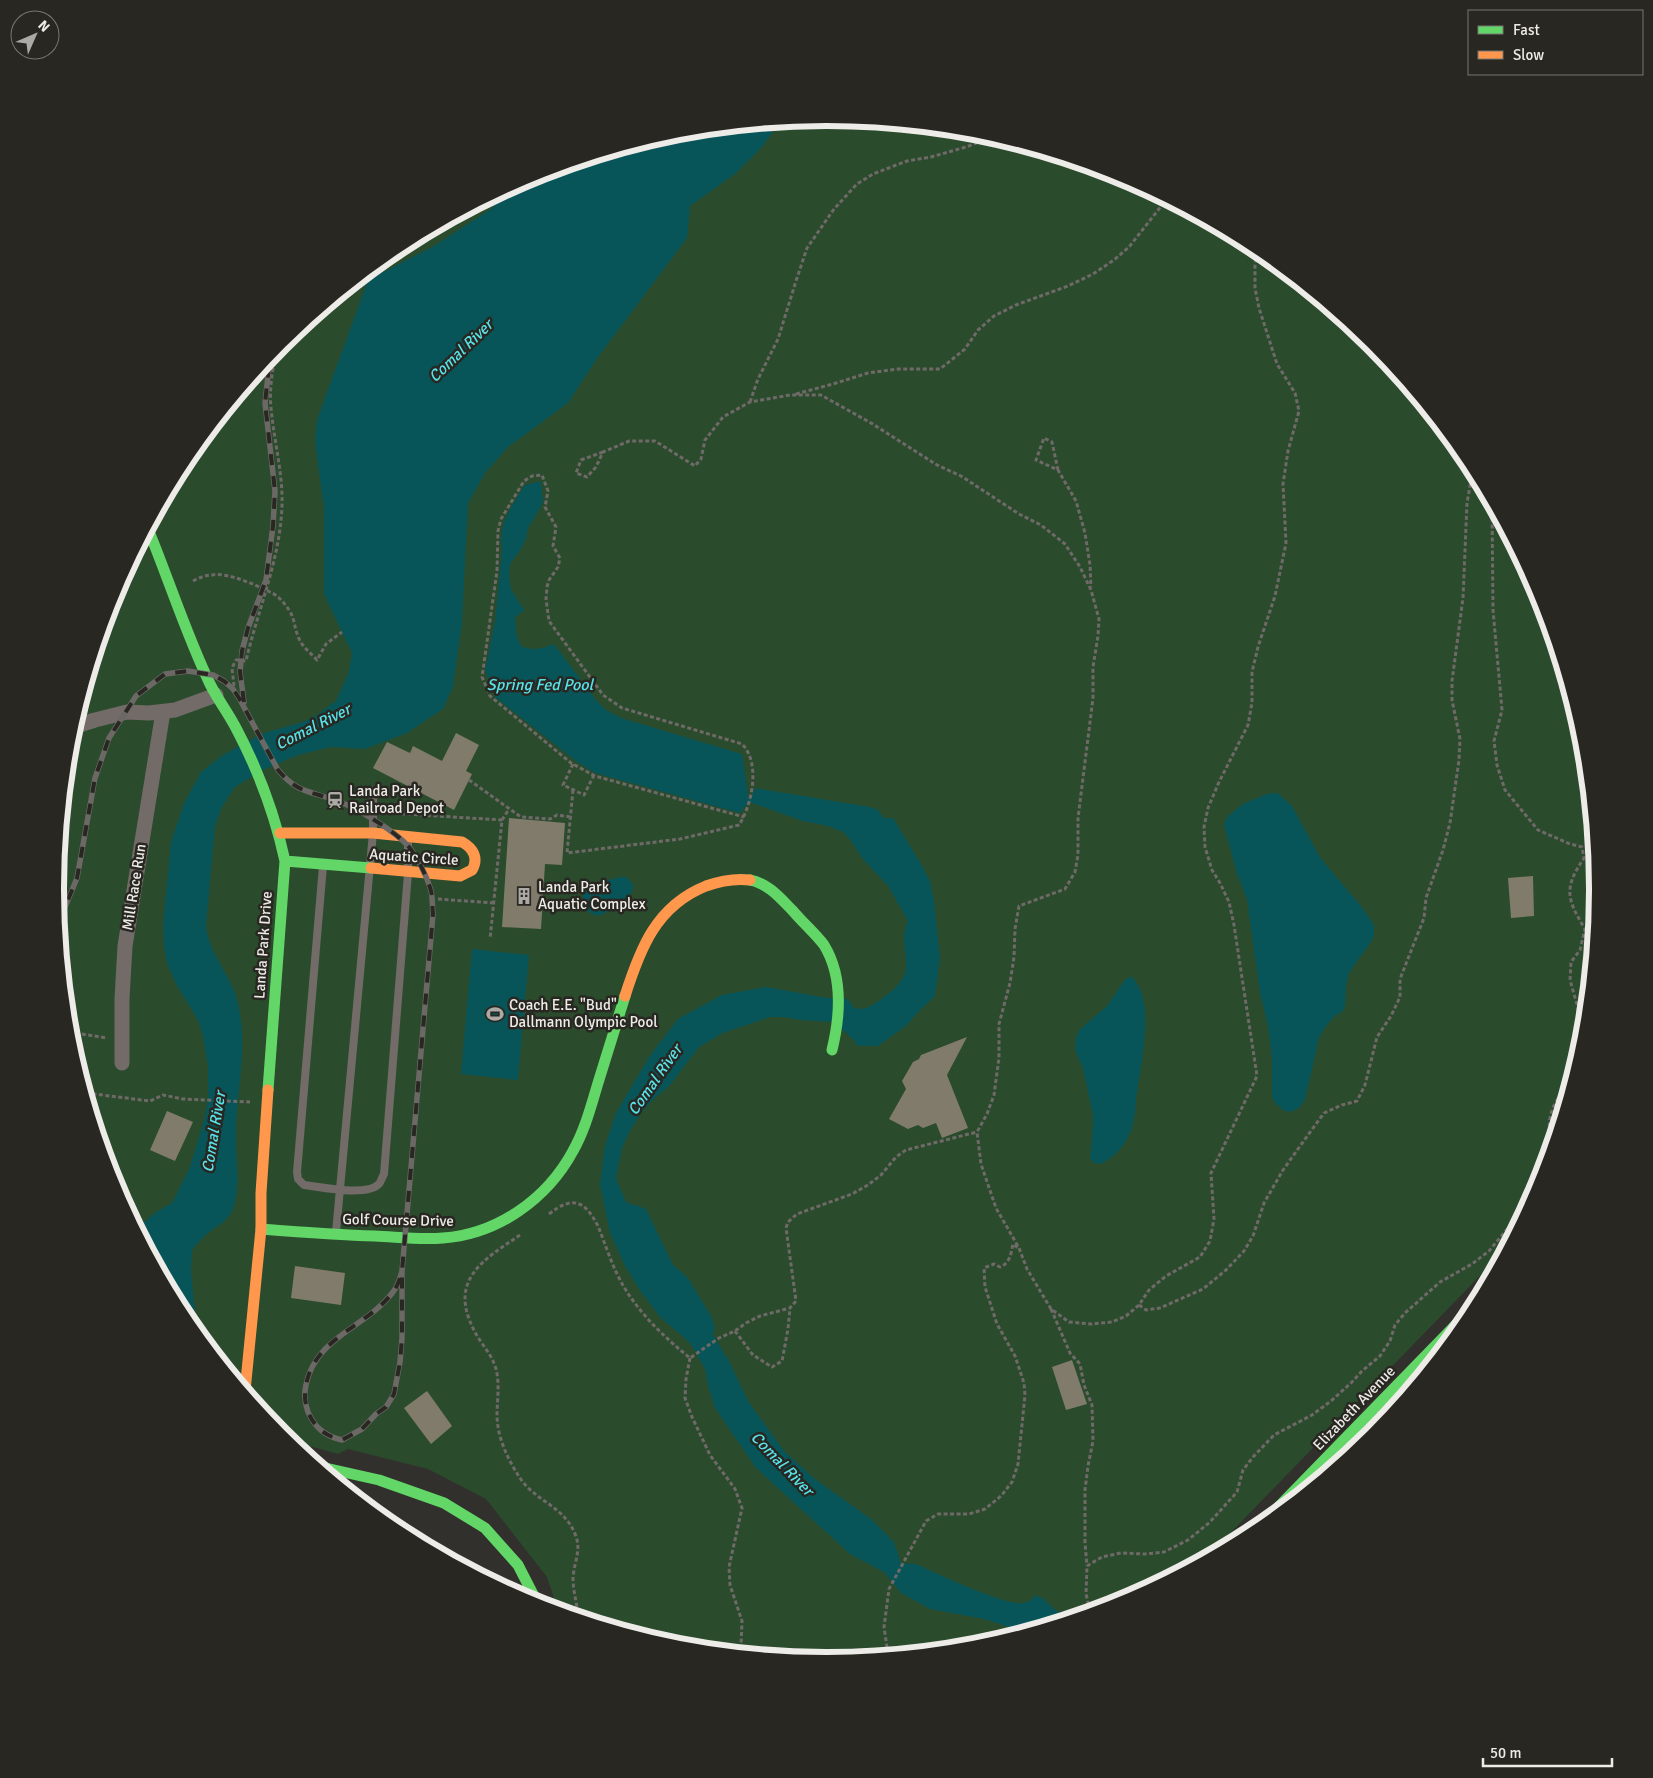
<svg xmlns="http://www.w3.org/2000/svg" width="1653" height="1778" viewBox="0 0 1653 1778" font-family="Signika,sans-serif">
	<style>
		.green { fill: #2b4b2d }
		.water { fill: #085559 }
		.building { fill: #817b6c }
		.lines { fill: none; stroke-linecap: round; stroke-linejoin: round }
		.path { stroke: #6f6a68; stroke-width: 3; stroke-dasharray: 4 2.5; stroke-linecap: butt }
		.lane { stroke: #726b68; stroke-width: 8 }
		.street { stroke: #726b68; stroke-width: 15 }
		.fast { stroke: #63d668; stroke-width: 11 }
		.slow { stroke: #ff974d; stroke-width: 11 }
		.rail-casing { stroke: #6c6866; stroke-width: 5.5 }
		.rail { stroke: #292721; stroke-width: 4; stroke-dasharray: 11; stroke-linecap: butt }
		.labels { text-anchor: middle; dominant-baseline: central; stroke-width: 5; stroke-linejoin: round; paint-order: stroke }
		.poi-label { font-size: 15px; fill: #eeece8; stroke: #292721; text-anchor: start }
		.street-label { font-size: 15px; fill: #eeece8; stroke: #292721 }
		.water-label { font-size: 16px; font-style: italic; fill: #57e2e9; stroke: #292721 }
		.rim { fill: none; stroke: #eeece8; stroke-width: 6 }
	</style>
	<rect width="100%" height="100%" fill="#31302c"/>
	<path class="green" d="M827,118l150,14 145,44 133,72 117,96 96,117 71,133 44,145 15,150 -15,151 -44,145 -35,66 -295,304 -88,47 -144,44 -151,14 -150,-14 -118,-36 -11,-33 -61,-78 -58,-30 -80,-20 -10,5 -50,-14 -7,-6 -84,-102 -3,-27 -43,-51 -37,-70 -44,-145 -15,-150 15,-151 44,-145 71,-133 96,-117 117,-96 134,-71 144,-44z"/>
	<path class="water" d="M780,122l-18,25 -27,27 -45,32 -3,32 -89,119 -30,46 -60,44 -23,26 -17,30 -6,120 -9,64 -10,22 -36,24 -42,16 -34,-2 -33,8 -35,15 -28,17 -13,20 -7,19 -9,100c3,28 25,49 32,77 10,45 -1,83 -2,128 -1,24 6,58 -4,80 -5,11 -15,15 -24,22 -6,5 -11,11 -16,17l-1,22 6,60 -12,-15 -49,-91 1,-2 2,3 17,-15 16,-9 18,-36 15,-50 3,-20v-29l-5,-32 -5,-16 -22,-36 -9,-21 -3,-17 -1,-20 8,-84 13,-39 17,-31 22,-17 38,-21 42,-12 14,-7 19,-14 13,-29 3,-19 -28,-59v-85l-9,-68 2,-21 50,-137 3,-4 64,-33 57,-37 23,-24 18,-9 144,-44z
		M541,481l2,22 -15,25 -2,11 -5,10 -11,15 -1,13 2,12 13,21 -9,8 2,19 4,9c12,5 21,3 33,-2l42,56 10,10 15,8 121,36 7,47 6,-13 115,19 8,3 6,8h9l28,46 9,17 4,20 6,56 -5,39 -16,15 -13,15 -28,20h-18l-5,-2v-3l-21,-19 -34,-2 -15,-3h-15l-47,16 -24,14 -29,38 -18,16 -10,11 -11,17 -9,19 -6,30 10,24 20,7 27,56 15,13 23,38 4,12 -2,7 15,24 20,42 36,50 31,28 56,40 23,23 7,21 15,1c20,9 89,42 107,39 6,-1 9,-4 13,-8l8,4 9,9 15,10 -51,15 -11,-7 -22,-7 -54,-10 -29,-16 -17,-21 -34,-18 -94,-86 -41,-60 -7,-22 -3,-17 -15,-26 -30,-26 -19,-25 -16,-26 -15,-33 -10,-49 5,-38 11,-33 33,-56 29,-38 44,-24 44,-8 61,11 21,1 6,9 9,1 4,-1c13,-7 39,-24 39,-41 1,-16 -6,-30 2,-46l-20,-35 -26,-28 -10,-16 -9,-10 -15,-6 -25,-5 -54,-19 -9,11 -145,-40 -18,-11 -82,-65 -10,-27 10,-48 7,-72c-4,-27 9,-43 23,-65z
		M1278,793l14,13 29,53 40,47 13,19v10l-3,7 -22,31 -3,12 -1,21 -3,6 -7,4 -9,10 -7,12 -14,62 -6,8 -9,4 -7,-2 -8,-7 -3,-6v-38l-4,-33 -8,-33 -13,-94 -10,-25 -13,-49 3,-8 16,-13 24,-10z
		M620,877h6l7,7c1,18 -22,27 -36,32 -7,-3 -13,-6 -14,-14 -4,-18 25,-21 37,-25z
		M472,949l57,6 -11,125 -57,-6z
		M1129,977h3c24,24 9,85 5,116 -2,11 -1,23 -5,34 -5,17 -16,29 -31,37l-7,-1 -4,-5 3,-32v-11l-10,-46 -8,-20 1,-11 3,-8 28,-24 17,-25z"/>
	<path class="building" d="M456,733l23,12 -13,26 6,3 -18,36 -81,-42 14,-26 23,11 3,-7 29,15z
		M509,818l56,5 -3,42 -17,-1 -4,65 -39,-2z
		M1533,876l1,40 -23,2 -3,-40z
		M967,1037l-20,38 21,53 -26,10 -6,-15 -13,5 -5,-3 -10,4 -19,-10 17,-30 -4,-8 11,-19 6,-3 2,-4z
		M167,1111l26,11 -18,39 -25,-11z
		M295,1266l50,7 -4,32 -50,-7z
		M1072,1360l15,44 -21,6 -14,-43z
		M427,1391l25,35 -21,18 -27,-36z"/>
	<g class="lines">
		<path class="path" d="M796,394l37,-10 35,-11 30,-4h42l25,-20 13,-19 16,-14 22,-11 52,-19 25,-12 21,-14 15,-13 37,-47
			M750,402l8,-23 20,-40 18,-58 11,-33 27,-39 23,-25 16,-10 34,-13 24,-4 35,-10 26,-10
			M603,452l-22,8 -5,13 11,4 9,-10 7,-15 26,-11h26l40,25 6,-7 4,-19 18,-23 27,-15 40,-7h31l50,28 66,42 24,11 58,38 22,11 24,19 15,23 11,23 8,29 -1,17 -5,31v31l-15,120v37l-3,17 -10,17 -46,17 -4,23 -1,28 -4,26 -11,41v34l-5,37 -7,19 -10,18 4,32 15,44 23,40 8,21 24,40 18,13 22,2 21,-2 14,-6 13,-11 10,-15 17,-14 34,-19 10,-16 4,-22 -3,-46 46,-97 -23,-151 -5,-23 -9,-19 -8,-13 -7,-23 -1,-20 4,-19 11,-26 29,-57 4,-22v-31l6,-25 17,-51 11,-53 -3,-59 5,-33 11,-40 -4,-18 -18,-29 -18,-56 -4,-20v-22l2,-17
			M1058,470l-6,-28 -8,-4 -8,22 22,10 18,31 9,32 5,32 1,22
			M1492,505l1,105 9,100 -8,31 3,24 8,25 33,40 32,14 12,3 2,11c-21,31 -17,41 1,71l-5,21 -9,12 -1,18 8,28 -2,28 5,10
			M193,581c6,-3 12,-6 19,-6 15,-3 44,10 58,17 8,3 15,12 19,18 6,9 5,17 9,26 3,10 12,16 19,24l9,-16 16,-12
			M234,686l-2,-18 4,-8 10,1c12,-52 34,-101 36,-155 1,-33 -8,-65 -11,-98 -2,-21 2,-40 6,-60
			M573,764l-10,21 21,10 10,-20
			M469,780l52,37 29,2 7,-4 14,2
			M573,790l-6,63 113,-14 59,-14c13,-20 22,-62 3,-81l-120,-36 -19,-13 -54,-74 -3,-22 1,-12 2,-7 9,-13 2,-9 -7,-12 3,-19 -11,-20 3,-16 -6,-16 -10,1 -8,5 -23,38 -3,12 -1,40 -15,106 8,19 81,67 24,13 149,41
			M388,813l114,7 -12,119
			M502,820l7,-11
			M438,899l56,4
			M69,1032l38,6
			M86,1093l64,8 13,-6 20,4 67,3
			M1551,1146c-5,-28 0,-42 19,-62
			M549,1214c24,-19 36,-13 49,12 8,20 15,43 26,61 16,27 41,51 66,71l29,-20 16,-7 11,-8 14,-7 30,-8 6,-7 -10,-73 2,-6 9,-8 55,-20 16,-9 13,-10 15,-18 10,-7 71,-18
			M520,1235c-37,25 -72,45 -46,95 6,13 18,24 22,39 4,15 1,31 1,46 0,22 11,45 23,63 15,23 44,28 55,56 7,15 -1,28 -2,44 0,13 4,25 5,38
			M1139,1305l7,5 14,-2 43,-19 23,-19 18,-19 9,-15 11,-33 19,-33 30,-42 11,-15 18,-8 15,-4 8,-16 12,-48 14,-21 9,-19v-18l24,-61 2,-20 17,-48 7,-27 9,-63 1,-21 -8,-39v-19l11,-83 4,-95 6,-34
			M1051,1309l19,44 10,11 4,21 8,20 1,36 -5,25 -3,24v53l2,23
			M735,1331l18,24 19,12 10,-6 6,-32 2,-21
			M690,1358l-4,21 -1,19 7,19 18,38 25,34 7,19 -13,59 1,18 12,36 -1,25 2,6
			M1090,1611l-4,-17 1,-28 15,-9 19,-4 24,1 19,-2 24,-12 22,-18 27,-30 6,-22 10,-13 21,-22 38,-20 19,-14 21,-19 10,-11 18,-15 10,-15 5,-16 10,-12 35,-31 32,-18 17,-13 39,-47
			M888,1654l-4,-27 5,-38 37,-68 12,-7h31l16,-5 16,-13 11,-14 6,-18 7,-69 -1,-12 -9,-27 -18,-32 -12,-37 -1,-19 10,-4 6,3c10,-4 11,-13 13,-23l5,4"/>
		<path class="lane" d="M323,866l-26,306 1,7 6,6c17,2 62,12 75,-1 2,-2 3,-7 5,-10l24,-301v-35
			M336,1232l37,-399v-43
			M406,1535c19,7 36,14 52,27"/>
		<path class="street" d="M73,727l22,-7 32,-8 22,1 26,-3 41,-15
			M122,1063v-64l3,-53 38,-234"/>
		<path class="fast" d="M148,529c21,51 38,105 62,155 8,16 19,30 27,46 22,42 38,85 48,131l-17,229
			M285,861l86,7
			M750,880c18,3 31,19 43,31 10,12 22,22 31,34 19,31 16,72 8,105
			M261,1229c38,3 76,6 114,7 23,1 45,4 68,2 55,-4 104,-39 130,-87 12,-21 18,-45 25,-68 9,-29 18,-58 27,-87
			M321,1467l58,13 65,23 41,25 33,37 20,39
			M1256,1530l217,-223"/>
		<path class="slow" d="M280,833h93l89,9c11,6 17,16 10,28l-12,6 -89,-8
			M625,996c15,-47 31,-90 81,-110 14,-5 29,-8 44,-6
			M245,1391l16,-162v-36l7,-103"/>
		<g class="rail-casing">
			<path id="rail" d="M244,702l-4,-30 2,-21 6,-23 18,-48 7,-54 2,-35 -10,-88 5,-46
				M58,919l5,-7 14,-34 18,-100 14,-40 27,-42 29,-22 23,-3 25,4 11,6 9,8 6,9 39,72c20,24 33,21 60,31 20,8 56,29 71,46 8,9 19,32 22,44 2,8 1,16 2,23l-31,357c-2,7 -4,15 -9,21 -26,35 -78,45 -87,93 -2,8 -1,19 2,27 7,16 17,24 34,28l20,-11 14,-15 10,-7 8,-13 6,-32 2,-24v-67"/>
		</g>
		<use href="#rail" class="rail"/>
	</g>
	<defs>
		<g id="station-bare" transform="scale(1.35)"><path d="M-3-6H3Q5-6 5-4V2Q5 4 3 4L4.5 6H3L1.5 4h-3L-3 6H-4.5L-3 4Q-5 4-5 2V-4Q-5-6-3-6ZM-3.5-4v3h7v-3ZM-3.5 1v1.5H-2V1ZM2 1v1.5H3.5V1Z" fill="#acaaa6" stroke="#292721" stroke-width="2.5" paint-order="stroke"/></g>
		<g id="building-bare" transform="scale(1.35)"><path d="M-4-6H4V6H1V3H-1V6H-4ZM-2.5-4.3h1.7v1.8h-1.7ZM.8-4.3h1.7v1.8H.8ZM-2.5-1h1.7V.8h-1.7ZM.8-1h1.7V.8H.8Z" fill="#acaaa6" stroke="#292721" stroke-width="2.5" paint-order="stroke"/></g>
		<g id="stadium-bare" transform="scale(1.35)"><path d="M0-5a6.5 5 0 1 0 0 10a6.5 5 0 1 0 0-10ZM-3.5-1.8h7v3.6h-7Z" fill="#acaaa6" stroke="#292721" stroke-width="2.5" paint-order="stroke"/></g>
	</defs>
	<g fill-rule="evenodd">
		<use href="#station-bare" x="335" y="800"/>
		<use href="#building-bare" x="524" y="896"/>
		<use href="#stadium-bare" x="495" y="1014"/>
	</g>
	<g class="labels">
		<g class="poi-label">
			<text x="349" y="791">Landa Park<tspan x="349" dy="17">Railroad Depot</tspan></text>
			<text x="538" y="887">Landa Park<tspan x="538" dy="17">Aquatic Complex</tspan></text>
			<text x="509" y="1005">Coach E.E. "Bud"<tspan x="509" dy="17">Dallmann Olympic Pool</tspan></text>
		</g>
		<g class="street-label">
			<text transform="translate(414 857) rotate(4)">Aquatic Circle</text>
			<text transform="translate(134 887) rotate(-81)">Mill Race Run</text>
			<text transform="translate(263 945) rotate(-86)">Landa Park Drive</text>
			<text transform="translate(398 1220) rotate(1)">Golf Course Drive</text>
			<text transform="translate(1354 1408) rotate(-46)">Elizabeth Avenue</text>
		</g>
		<g class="water-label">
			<text transform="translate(461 351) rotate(-44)">Comal River</text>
			<text x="540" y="685">Spring Fed Pool</text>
			<text transform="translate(313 727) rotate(-27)">Comal River</text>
			<text transform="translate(655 1080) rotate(-55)">Comal River</text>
			<text transform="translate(214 1132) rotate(-81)">Comal River</text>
			<text transform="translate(782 1464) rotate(46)">Comal River</text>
		</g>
	</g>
	<path d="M0 0H1653V1778H0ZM826 126H827A762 762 0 0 1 1589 888V890A762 762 0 0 1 827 1652H826A762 762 0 0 1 64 890V888A762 762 0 0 1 826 126Z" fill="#292721" fill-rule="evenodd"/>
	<path class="rim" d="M826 126H827A762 762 0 0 1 1589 888V890A762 762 0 0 1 827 1652H826A762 762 0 0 1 64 890V888A762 762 0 0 1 826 126Z"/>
	<rect x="1468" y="10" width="175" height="65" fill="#292721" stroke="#787671"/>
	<rect x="1478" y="26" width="25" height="8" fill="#63d668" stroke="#787671"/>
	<text x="1513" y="35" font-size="15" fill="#eeece8">Fast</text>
	<rect x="1478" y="51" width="25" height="8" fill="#ff974d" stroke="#787671"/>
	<text x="1513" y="60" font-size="15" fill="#eeece8">Slow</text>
	<g transform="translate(35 35) rotate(45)"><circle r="24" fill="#292721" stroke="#787671"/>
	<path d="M0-4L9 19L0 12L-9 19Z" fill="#acaaa6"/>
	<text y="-8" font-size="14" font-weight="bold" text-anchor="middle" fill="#eeece8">N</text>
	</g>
	<path d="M1483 1758v8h129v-8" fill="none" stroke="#eeece8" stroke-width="2.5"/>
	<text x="1490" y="1758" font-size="15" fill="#eeece8" stroke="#292721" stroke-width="4" paint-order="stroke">50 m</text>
</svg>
